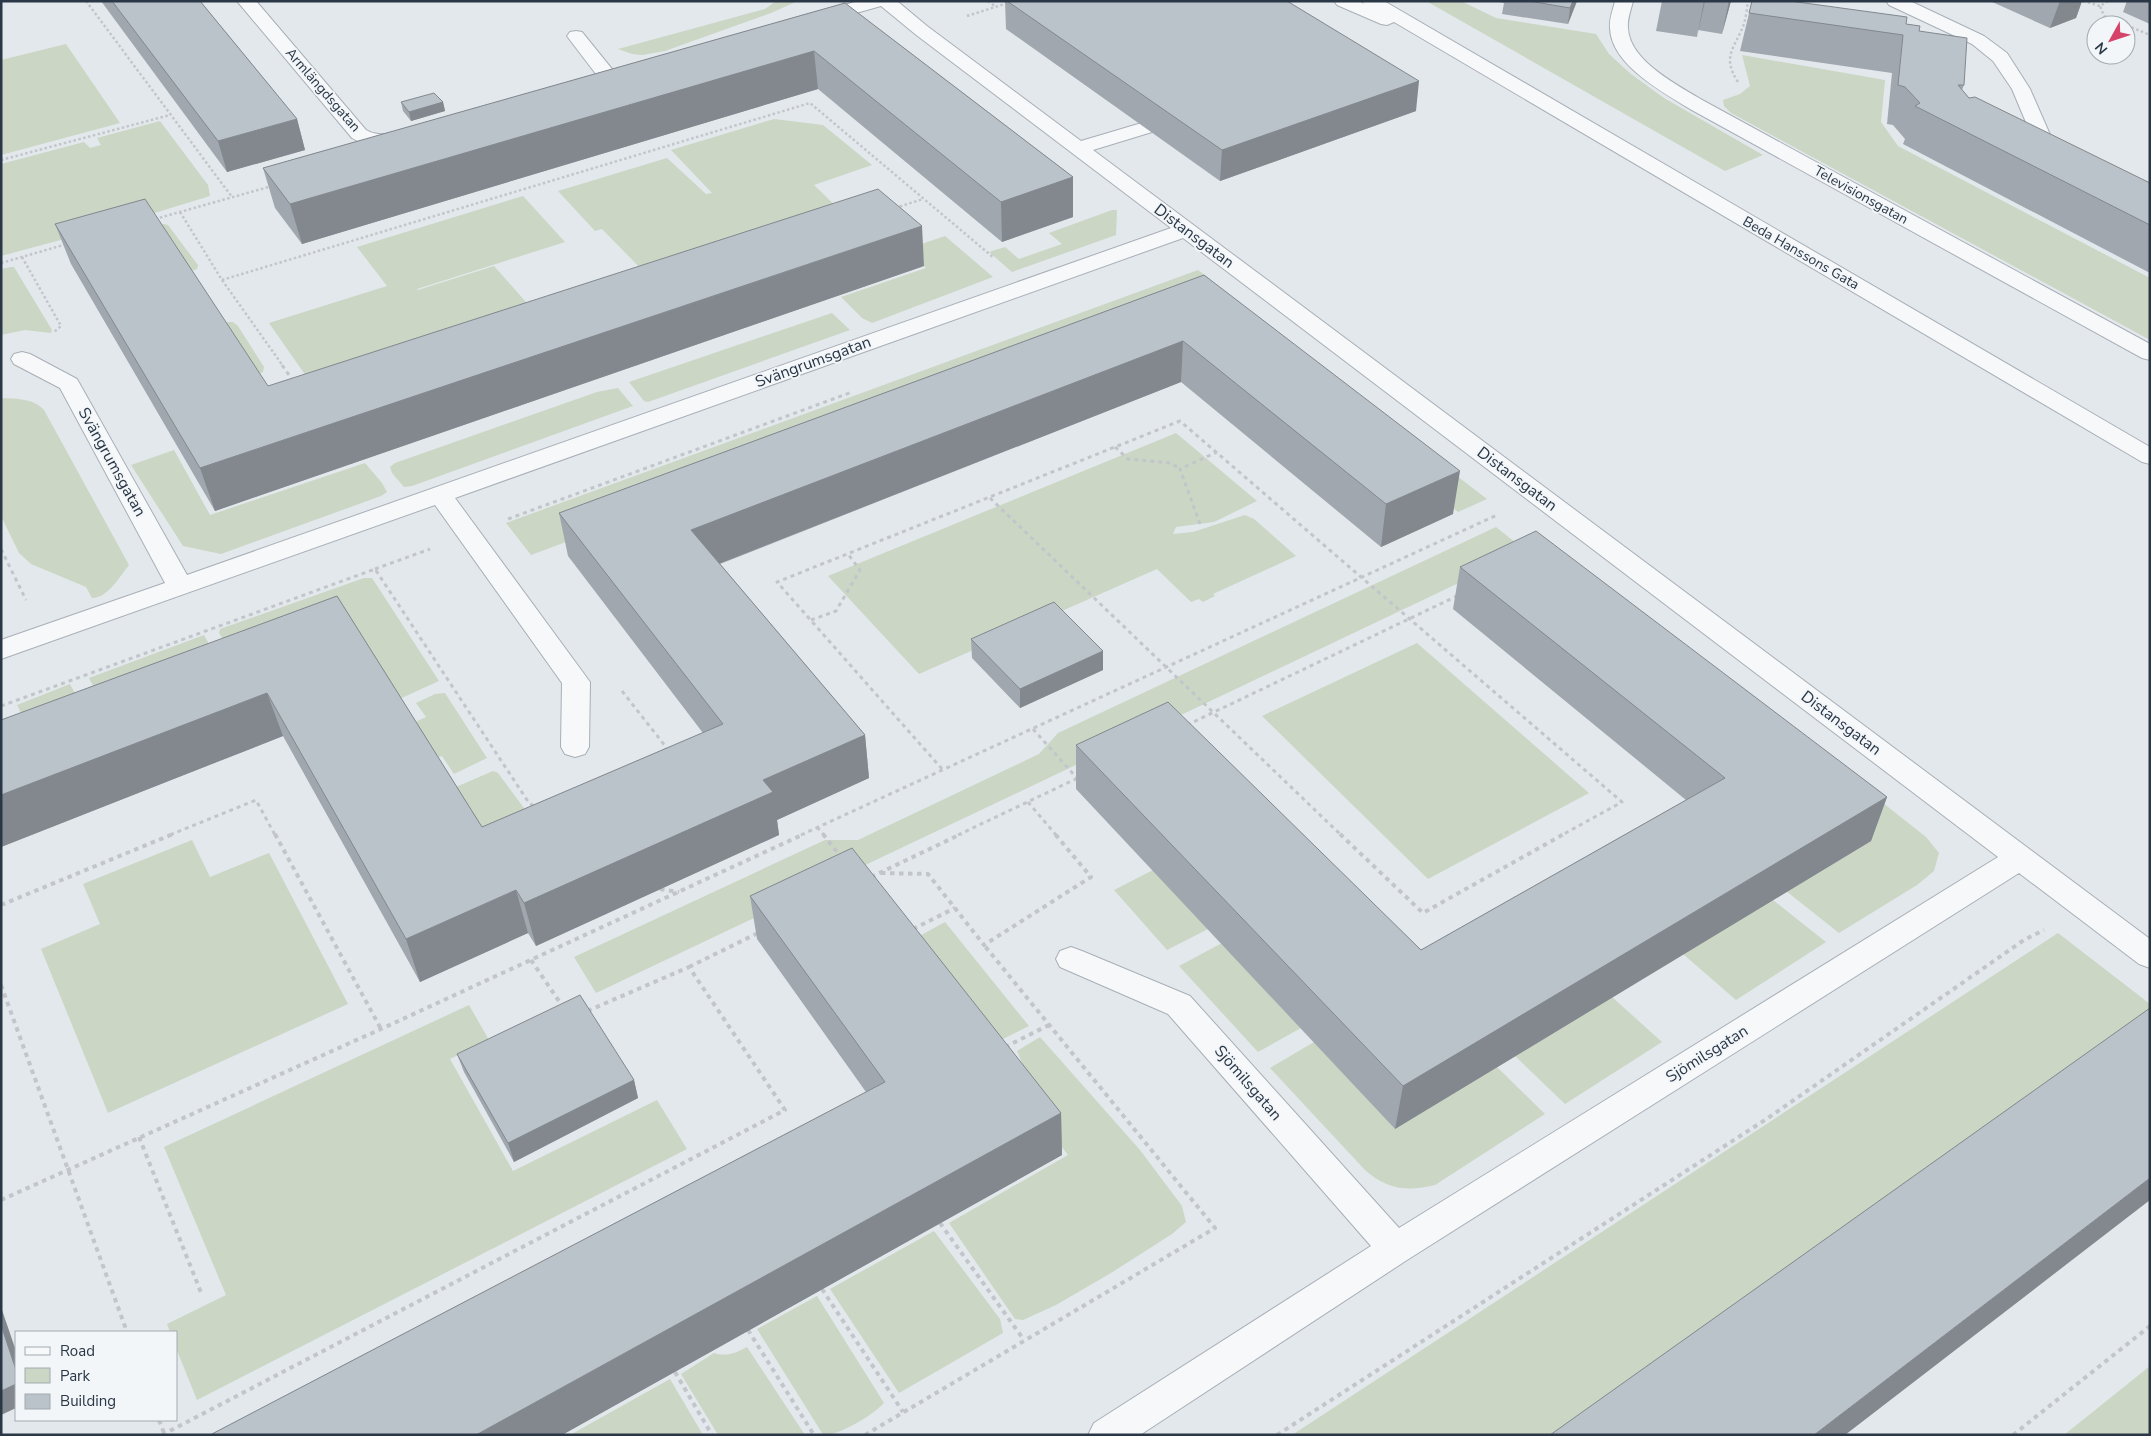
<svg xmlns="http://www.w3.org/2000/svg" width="2151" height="1436" viewBox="0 0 2151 1436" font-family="'Nunito Sans',sans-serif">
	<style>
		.green { fill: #cbd6c4 }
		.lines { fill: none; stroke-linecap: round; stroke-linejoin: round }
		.minor-casing { stroke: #a8afb7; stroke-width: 2 }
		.path-far2 { stroke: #c2c6cb; stroke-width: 2.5; stroke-dasharray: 2.5 2.5; stroke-linecap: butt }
		.path-far1 { stroke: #c2c6cb; stroke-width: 3; stroke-dasharray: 4 4; stroke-linecap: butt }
		.path { stroke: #c2c6cb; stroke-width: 4; stroke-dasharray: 4.5 4.5; stroke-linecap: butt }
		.minor { fill: #f7f8fa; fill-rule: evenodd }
		.wall { fill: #a0a7ae }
		.shaded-wall { fill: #82888d }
		.building { fill: #bac2ca; stroke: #82888d }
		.labels { text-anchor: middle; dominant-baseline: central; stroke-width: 4; stroke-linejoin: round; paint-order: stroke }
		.far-street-label { font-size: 14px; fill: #2a3746; stroke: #f3f6f9 }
		.street-label { font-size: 16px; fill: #2a3746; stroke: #f3f6f9 }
	</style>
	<rect width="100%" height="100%" fill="#e3e8ec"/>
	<path class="green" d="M776,1h22l-27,12 -106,38 -23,4 -10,-1 -14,-5 147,-40z
		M1426,1h35l35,17 100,16 13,20 22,20 33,24 99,57 -38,16z
		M66,44l54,79 -119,32v-95z
		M1742,55l143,25 -4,42 17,24 252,132v62l-419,-227 -7,-7 -1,-6 17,-6 10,-8z
		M774,119l49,6 49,40 -58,20 32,31 -194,64 -50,-51 -7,2 -37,-40 109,-33 39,36 6,-1 -41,-43z
		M160,121l48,64 2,11 -101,31 -108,29v-92l83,-22 6,6 11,-3 -4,-7z
		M523,196l42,46 -148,47 1,1 76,-24 40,45 -221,75 -44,-63 118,-37 -30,-39z
		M1112,210h5l-1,25 -104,37 -23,-20 16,-5 14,12 43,-15 -13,-11z
		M164,224l4,1 30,40 -1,4 -14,5 -70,-35z
		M945,236l48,41 -121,46 -10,-5 -21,-21 85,-29 -19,-19z
		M11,267h3l38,63 -1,3 -26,-3 -24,5v-66z
		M1198,270l31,24 -698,261 -25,-32z
		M832,313l18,17 -202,72 -4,-1 -15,-19z
		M228,322h5l5,4 26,41 -1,5 -4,2 -40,-48z
		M618,388l15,18 -221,80 -8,1 -12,-14 -2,-6 5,-4 202,-71z
		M1,398c16,1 32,0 43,12l85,155c-9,11 -21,33 -37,33l-6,-11 -55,-23 -12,-11 -18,-37z
		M1176,433l81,68 -43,21 -38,5 -3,7 20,-2 52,-17 9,4 42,37 -83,38 2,2 -12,6 -4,-3 -8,3 -34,-33 -238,105 -91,-98z
		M174,450l36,65 155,-52 17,20 5,9 -6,4 -160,58 -38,-8 -52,-81z
		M1436,460l51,39 -29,13 -50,-40z
		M1496,527l30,24 -930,442 -22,-36 251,-117h33l181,-86 19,-21z
		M364,578h8l67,103 -44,20 -149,-25 -27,-43 1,-4z
		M204,635l21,38 -113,49 -23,-44z
		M1417,643l172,150 -161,86 -166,-163z
		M70,684l19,36 -54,21 -18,-36z
		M445,693l42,65 -33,16 -12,-18 -12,4 -21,-35 17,-8 -10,-14 19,-9z
		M493,771l5,2 34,46 -41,37 -42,-66z
		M1849,776l77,61 13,16 -5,18 -17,14 -78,48 -53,-42z
		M192,840l18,37 59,-24 79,151 -240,109 -67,-164 59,-25 -17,-40z
		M1153,870l55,59 -41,21 -53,-60z
		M1773,900l53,42 -90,58 -53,-46z
		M945,922l84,104 -44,22 -69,-110z
		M2058,933l92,71v13l-598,418h-260z
		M1222,943l79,85 -43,24 -79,-86z
		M1612,997l50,45 -97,62 -50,-48z
		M469,1005l20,35 -39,19 63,112 144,-71 30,49 -490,251 -21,-52v-16h-6l-3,-8 59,-29 -62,-148z
		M1040,1037l100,113 42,56 4,16 -14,12 -61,39 -55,32 -33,15 -8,-1 -66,-96 119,-68 -60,-78 15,-12 -6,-14z
		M1314,1042l81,87 102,-62 48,47 -110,71c-28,7 -49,4 -70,-15l-95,-102z
		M934,1231l66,88 3,14 -104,60 -69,-104z
		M817,1296l67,107c-11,12 -44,32 -60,32l-2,-2 -65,-104z
		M747,1347l58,88h-87l-37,-61 33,-21c13,4 22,0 33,-6z
		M2150,1366v69h-86z
		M670,1379l33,56h-133z"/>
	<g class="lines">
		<g class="minor-casing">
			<path id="minor" d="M237,1h19l110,129c15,9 28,0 44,4l3,4 -3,4c-20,5 -40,7 -58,-4z
				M858,1h39l30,25 154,115 64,-19 7,2 3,4 -3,4 -59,18 1057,789v29l-11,-4 -120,-91 -612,387 -267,175h-52l6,-12 277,-177 -203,-232 -108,-47 -4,-8 4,-8 11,-4 11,4 108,45 209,232 599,-371 -815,-619 -728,260 135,184 -1,65 -4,7 -10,3 -10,-3 -4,-7 1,-64 -127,-178 -434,154v-19l164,-57 -105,-195 -46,-24 -3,-5 3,-5 8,-2 8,2 47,25 110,196 984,-347 -256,-194 -34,-28 -64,18 -6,-1 -3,-4 3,-4z
				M1334,1h25l5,3 -2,-3h22l766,446v17l-8,-2 -748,-440 -7,3 -6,-1 -44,-19z
				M1615,1h18c-2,9 -6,18 -5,27 1,33 51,58 76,73l446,243v16l-8,-2 -452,-249c-27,-17 -79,-44 -80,-81 -1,-9 3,-18 5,-27z
				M1886,1h24l74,35 23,17 23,36 21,48 20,17 -3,4 -7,2 -7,-2 -19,-14 -23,-55 -19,-28 -21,-17 -83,-39z
				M576,31l6,1 34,42 2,4 -2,4 -7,2 -7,-2 -32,-42 -3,-4 3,-4z"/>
		</g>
		<path class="path-far2" d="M86,1l146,196
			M988,1l8,6
			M2083,1l17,5
			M2108,1l-8,5 4,10 46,19
			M967,16l47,-15
			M1738,82c-17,-26 -3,-34 6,-58 2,-7 3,-16 4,-23
			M1,160l169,-45
			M895,208l28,-9
			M180,212l42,68 61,86
			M155,219l117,-33
			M22,257l39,69 -7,6
			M1,263l66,-19
			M222,280l588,-177 184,155"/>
		<path class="path-far1" d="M282,365l12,17
			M1115,447l13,12 43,4 9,6
			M990,498l351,337
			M508,519l344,-127
			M1200,524l-20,-55 37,-17
			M1,549l25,51
			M375,569l55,-20
			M811,620l25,-9 24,-41 -12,-16
			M622,691l44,56v5
			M1,706l374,-137 154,234 6,4
			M1187,725l272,-130
			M1033,729l44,49
			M942,769l-165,-187 403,-161 442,381 -60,33
			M1028,802l28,33
			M817,827l7,8
			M170,835l86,-35 19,35
			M801,835l696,-320
			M958,835l122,-58"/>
		<path class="path" d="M275,834l106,195
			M823,834l17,22
			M1340,834l83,79 141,-79
			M881,873l47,1 56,71 107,-68 -36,-43
			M871,877l90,-43
			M660,889l19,3
			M1,905l172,-71
			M913,929l42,-21
			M531,960l32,47
			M689,967l69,-34
			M1,985l126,347
			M1005,1047l44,-22
			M139,1137l63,158
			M1,1200l380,-171 423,-195
			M940,1223l84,117
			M822,1289l81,123
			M748,1330l66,105
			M675,1372l37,63
			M159,1420l5,13
			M162,1435l623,-325 -96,-143 -104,45
			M865,1435l350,-207 -231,-283
			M1277,1435l491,-317 256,-178 20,-10
			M2013,1435l137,-109"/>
		<use href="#minor" class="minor"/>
	</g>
	<path class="wall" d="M101,1h99l97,118 8,31 -78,22z
		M1005,1h282l129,110 -196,70 -214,-152z
		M1495,1h82l-9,23 -66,-10 2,-11z
		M1662,1h69l-9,33 -24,-4 -1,7 -41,-6z
		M1752,1l154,23 13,7 45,54 -2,5 7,8 181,85v90l-247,-129 2,-5 -12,-14 -6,-1 5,-51 -152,-22z
		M1990,1h92l-6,17 -26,10z
		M2127,1h23v23l-27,-12z
		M845,3l228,174v40l-71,25 -184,-153 -516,155 -27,-36 -12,-40z
		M401,102h42l2,9 -34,10 -8,-10z
		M55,224l213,162 656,-120 -709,245 -144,-247z
		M1204,275l249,239 -72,33 -200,-165 -461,182 145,171 4,43 -92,42 2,15 -243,111 -8,-13 -108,49 -137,-246 -282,111v-127l336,-124 145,231 221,-94 -135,-177 -9,-43z
		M1460,567l427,230 -16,44 -476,288 -319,-340v-44l345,205 265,-150 -233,-191z
		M971,639l132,12v19l-83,38 -48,-50z
		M750,896l311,217 1,42 -500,280h-352l656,-343 -109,-153z
		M457,1054l177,26 4,18 -124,64 -50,-90z"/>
	<path class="shaded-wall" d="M1573,1h4l-9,23 2,-16z
		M1704,1h1l-8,36z
		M1729,1h2l-9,33z
		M2060,1h22l-6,17 -26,10z
		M814,51l4,38 -516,155 -12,-40z
		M1419,81l-3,30 -196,70 2,-31z
		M443,102l2,9 -34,10 -2,-9z
		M297,119l8,31 -78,22 -9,-31z
		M1073,177v40l-71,25 -1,-40z
		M922,226l2,40 -709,245 -15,-43z
		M1183,341l-2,41 -483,190 -7,-42z
		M1460,471l-7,43 -72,33 5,-43z
		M1103,651v19l-83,38v-19z
		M267,693l16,43 -282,111v-52z
		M865,735l4,43 -92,42 2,15 -243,111 -12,-43 239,-123z
		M1887,797l-16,44 -476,288 8,-43z
		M516,890l12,43 -108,49 -14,-43z
		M634,1080l4,18 -124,64 -6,-19z
		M1061,1113l1,42 -500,280h-86z
		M2150,1178v22l-305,235h-31z
		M1,1307l15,44v19l-15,-45z
		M16,1384v24l-15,7v-24z"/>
	<path class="building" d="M112,1h88l97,118 -79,22z
		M1007,1h280l132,80 -197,69z
		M1529,1h44l-3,7z
		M1752,1h38l117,16 -1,7 14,2 -1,5 48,7 -3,47h-6l11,13 6,-1 175,86v42l-235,-119 5,-3 -15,-16 -7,-2 5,-50 -154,-22z
		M845,3l228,174 -72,25 -187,-151 -524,153 -27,-36z
		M434,93l9,9 -34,10 -8,-10z
		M878,189l44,37 -722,242 -145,-244 90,-25 123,187z
		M1204,275l256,196 -74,33 -203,-163 -492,189 174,205 -102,45 10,12 -249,111 -8,-13 -110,49 -139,-246 -266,102v-75l336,-124 145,231 241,-103 -164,-211z
		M1536,531l351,266 -484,289 -327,-341 92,-43 253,248 304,-172 -265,-211z
		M1054,602l49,49 -83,38 -49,-50z
		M852,848l209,265 -585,322h-266l675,-353 -135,-186z
		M580,995l54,85 -126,63 -51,-89z
		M2150,1008v170l-336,257h-264z
		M1,1325l15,45v14l-15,7z"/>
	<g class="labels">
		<g class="far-street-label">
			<text transform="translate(323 90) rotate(49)">Armlängdsgatan</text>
			<text transform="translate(1861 195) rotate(29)">Televisionsgatan</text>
			<text transform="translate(1801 253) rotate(30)">Beda Hanssons Gata</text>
		</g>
		<g class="street-label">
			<text transform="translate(1194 236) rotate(37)">Distansgatan</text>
			<text transform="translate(813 362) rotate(-20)">Svängrumsgatan</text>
			<text transform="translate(112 462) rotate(61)">Svängrumsgatan</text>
			<text transform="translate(1517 479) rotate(37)">Distansgatan</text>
			<text transform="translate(1841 723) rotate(37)">Distansgatan</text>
			<text transform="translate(1707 1054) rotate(-32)">Sjömilsgatan</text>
			<text transform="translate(1248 1083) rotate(49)">Sjömilsgatan</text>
		</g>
	</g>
	<rect width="2151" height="1436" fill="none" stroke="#2a3746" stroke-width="5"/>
	<rect x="15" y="1331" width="162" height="90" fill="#f3f6f9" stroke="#a3aab1"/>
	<rect x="25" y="1347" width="25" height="8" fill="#f7f8fa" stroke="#a3aab1"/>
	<text x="60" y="1356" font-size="15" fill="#2a3746">Road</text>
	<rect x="25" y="1368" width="25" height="15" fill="#cbd6c4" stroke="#a3aab1"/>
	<text x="60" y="1381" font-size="15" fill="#2a3746">Park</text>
	<rect x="25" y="1394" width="25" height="15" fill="#bac2ca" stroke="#a3aab1"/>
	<text x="60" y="1406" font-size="15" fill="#2a3746">Building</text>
	<g transform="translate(2111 40) rotate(230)"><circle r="24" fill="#f3f6f9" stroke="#a3aab1"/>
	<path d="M0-4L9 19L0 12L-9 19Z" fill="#d6436a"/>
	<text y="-8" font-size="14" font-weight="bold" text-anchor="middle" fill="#2a3746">N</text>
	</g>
</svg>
